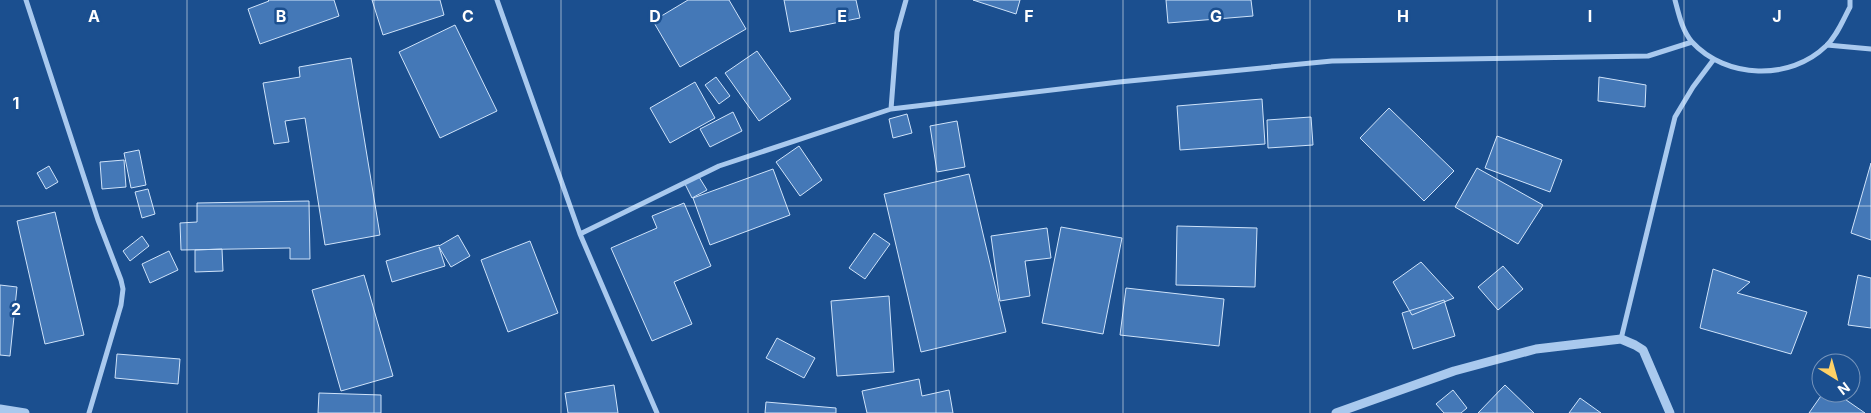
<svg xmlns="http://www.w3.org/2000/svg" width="1871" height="413" viewBox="0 0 1871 413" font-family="Inter,sans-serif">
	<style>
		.building { fill: #4478b7; stroke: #cfe3fa }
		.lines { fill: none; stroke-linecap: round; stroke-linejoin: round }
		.minor { stroke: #a9c9ee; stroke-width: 5 }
		.tertiary { stroke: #a9c9ee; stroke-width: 9 }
		.grid { fill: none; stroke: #fff; stroke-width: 1; stroke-opacity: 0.55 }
		.grid-label { font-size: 16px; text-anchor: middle; font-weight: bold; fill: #fff; stroke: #1b4f8f; stroke-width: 5; stroke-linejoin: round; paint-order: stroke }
	</style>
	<rect width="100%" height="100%" fill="#1b4f8f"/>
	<path class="building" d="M268,0h66l5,16 -79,28 -12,-35 21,-8z
		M372,0h68l4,15 -61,20z
		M688,0h41l17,29 -66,38 -27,-46z
		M784,0h72l4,18 -70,14z
		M973,0h47l-4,14z
		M1166,0h85l2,16 -85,7z
		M455,25l42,86 -57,27 -41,-86z
		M757,51l34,48 -32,22 -34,-48z
		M351,58l29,177 -55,10 -20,-127 -20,3 4,21 -15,2 -11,-61 37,-6 -1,-10z
		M716,77l14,19 -11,8 -14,-19z
		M1599,77l47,8 -1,22 -47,-6z
		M695,82l20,36 -45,25 -20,-35z
		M1262,99l3,45 -85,6 -3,-44z
		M1389,108l65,63 -30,30 -64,-63z
		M733,112l9,19 -32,16 -10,-18z
		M907,114l5,19 -19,5 -4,-19z
		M1311,117l2,28 -45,3 -1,-28z
		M957,121l8,46 -28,5 -7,-46z
		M1497,136l65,24 -12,32 -65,-24z
		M799,146l23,34 -22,16 -24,-34z
		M139,150l7,35 -15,3 -7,-35z
		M124,160l2,27 -24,2 -2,-27z
		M1871,163v77l-20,-7z
		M49,166l9,16 -12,7 -9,-16z
		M1477,168l66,37 -25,39 -63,-37z
		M773,169l17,46 -80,30 -17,-47z
		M969,174l37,158 -85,20 -37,-158z
		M699,177l8,13 -15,8 -7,-14z
		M148,189l7,25 -13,4 -7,-26z
		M309,201l1,58h-20v-11l-109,2 -1,-27 17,-1v-19z
		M684,203l27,63 -37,16 18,42 -40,17 -41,-93 46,-20 -5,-12z
		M55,212l29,123 -39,9 -28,-123z
		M1177,226l80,2 -2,59 -79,-2z
		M1061,227l61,11 -19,96 -61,-11z
		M1047,228l4,30 -26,3 5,35 -30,5 -9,-65z
		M874,233l16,11 -25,35 -16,-11z
		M458,235l12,21 -19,11 -12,-20 6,19 -53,16 -6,-21 53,-16v1z
		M142,236l7,10 -19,15 -7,-10z
		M530,241l28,72 -50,19 -27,-72z
		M222,249l1,22 -28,1v-22z
		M169,251l9,19 -28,13 -8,-19z
		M1421,262l33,36 -42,17 -19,-33z
		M1503,266l20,23 -25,21 -20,-23z
		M1713,269l37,13 -13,11 70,19 -16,42 -91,-26z
		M364,275l29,101 -52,15 -29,-101z
		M1858,275l13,3v50l-23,-3z
		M0,285l17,2 -7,69 -10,-1z
		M1126,288l98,11 -5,47 -99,-11z
		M889,296l5,76 -57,4 -6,-75z
		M1444,300l11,36 -42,13 -11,-36z
		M777,338l38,20 -11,20 -38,-20z
		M117,354l63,5 -2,25 -63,-6z
		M919,379l3,17 27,-6 4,23h-86l-5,-22z
		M614,385l4,28h-50l-3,-20z
		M1505,385l29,28h-56z
		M1453,390l14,18 -6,5h-17l-8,-9z
		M319,393l62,2v18h-63z
		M1823,393h13l29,20h-56z
		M1580,398l21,15h-32z
		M766,402l70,6v5h-71z"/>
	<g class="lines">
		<path class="minor" d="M26,0l72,220 23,60 2,9 -2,16 -32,108
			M497,0l83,234 77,179
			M1675,0c4,15 7,30 17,42 34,37 98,39 134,4 11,-10 17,-26 24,-39v-7
			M1827,45l44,4
			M891,109l6,-77 9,-32
			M580,234l139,-68 172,-57 228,-27 213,-21 316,-5 44,-14
			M1621,339l54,-222 18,-30 21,-28"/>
		<path class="tertiary" d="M0,409l25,4
			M1336,413l118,-42 82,-22 85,-10 14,6 8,5 27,63"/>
	</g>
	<path class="grid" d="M187,0v413M374,0v413M561,0v413M748,0v413M936,0v413M1123,0v413M1310,0v413M1497,0v413M1684,0v413M0,206h1871"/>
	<g class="grid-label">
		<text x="94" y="22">A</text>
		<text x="281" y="22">B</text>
		<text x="468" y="22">C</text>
		<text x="655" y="22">D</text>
		<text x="842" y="22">E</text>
		<text x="1029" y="22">F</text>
		<text x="1216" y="22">G</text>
		<text x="1403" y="22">H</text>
		<text x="1590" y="22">I</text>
		<text x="1777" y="22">J</text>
		<text x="16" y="109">1</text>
		<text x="16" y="315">2</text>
	</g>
	<g transform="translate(1836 378) rotate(143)"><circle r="24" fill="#1b4f8f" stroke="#7695bc"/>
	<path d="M0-4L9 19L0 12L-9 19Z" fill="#ffd166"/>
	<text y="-8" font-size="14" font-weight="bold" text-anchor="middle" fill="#ffffff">N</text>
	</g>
</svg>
